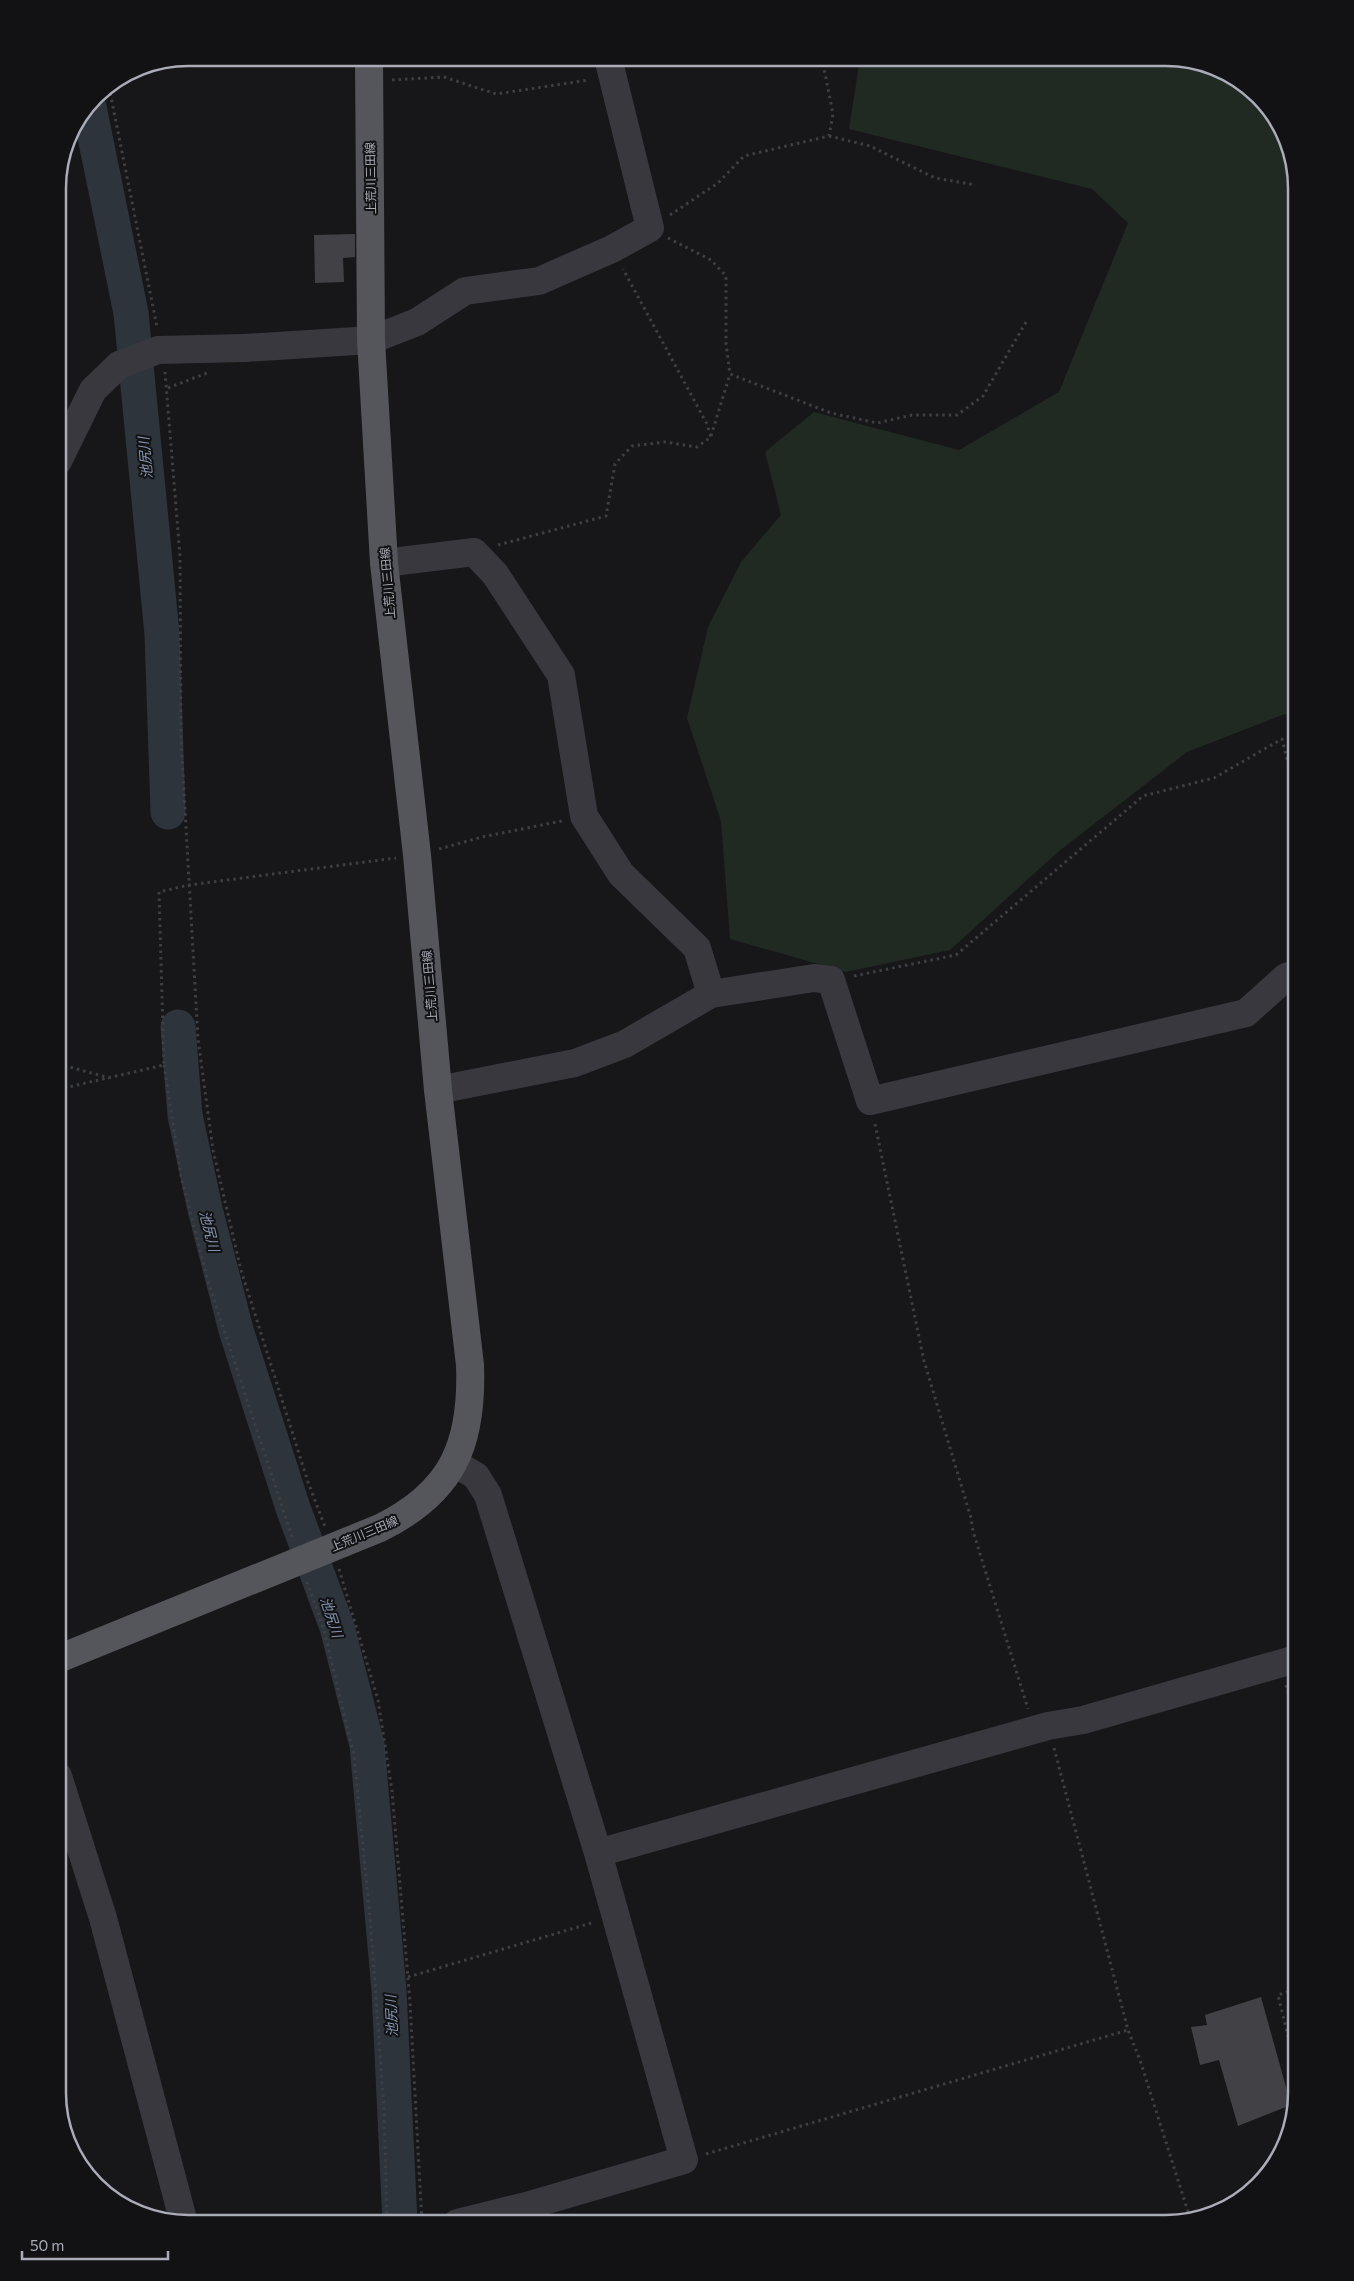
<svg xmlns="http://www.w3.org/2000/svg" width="1354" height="2281" viewBox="0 0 1354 2281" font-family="Commissioner,'Noto Sans JP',sans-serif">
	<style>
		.green { fill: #212923 }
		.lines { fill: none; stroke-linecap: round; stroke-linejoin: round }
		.river { stroke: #2e343c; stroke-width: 35 }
		.building { fill: #414146 }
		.path { stroke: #3e3f44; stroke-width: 3; stroke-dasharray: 2.5 4; stroke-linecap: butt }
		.minor { stroke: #38383e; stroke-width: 28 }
		.major { stroke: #55555c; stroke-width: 28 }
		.minor-bridge { stroke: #38383e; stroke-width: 28 }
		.labels { text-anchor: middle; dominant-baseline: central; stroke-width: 4; stroke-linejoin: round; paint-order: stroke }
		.street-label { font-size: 12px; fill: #aaacb8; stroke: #121214 }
		.water-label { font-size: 14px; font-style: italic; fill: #8495b0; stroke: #121214 }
		.rim { fill: none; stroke: #aaacb8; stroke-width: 2.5 }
	</style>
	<rect width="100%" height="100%" fill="#171719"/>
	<path class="green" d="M860,58h314l65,22 44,51 13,57v527l-11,-1 -98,38 -129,100 -108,98 -104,22 -116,-33 -9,-118 -34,-103 21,-91 33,-65 40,-47 -16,-63 49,-40 145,38 100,-58 69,-169 -36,-34 -243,-60z"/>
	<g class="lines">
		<path class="river" d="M89,107l42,206 31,321 6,178
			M178,1027l7,88 20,94 31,121 57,178 44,119 30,118 22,245 11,233"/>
	</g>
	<path class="building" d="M355,234v23l-12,1 1,24 -29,1 -1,-48z
		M1261,1997l30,108 -53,21 -19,-66 -19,5 -9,-38 16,-2 -2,-10z"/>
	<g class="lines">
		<path class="path" d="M392,80l52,-3 52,17 93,-14
			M109,87l48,240
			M829,136l41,10 65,32 41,7
			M670,215l48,-32 26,-27 85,-20 4,-22 -11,-56
			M668,238l43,22 15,16v68l4,30 101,39 46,10 35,-8h45l26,-19 43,-74
			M165,372l15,184 1,183 17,300 15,111 28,120 67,212 17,45
			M168,388l39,-15
			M711,436l19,-62
			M498,545l108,-29 9,-52 17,-18 33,-4 32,5 14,-10 -4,-13 -84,-155
			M439,849l43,-12 80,-16
			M854,976l102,-21 187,-159 71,-18 68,-39 14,56
			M58,1064l52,14
			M164,1065l17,111 27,105 85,259
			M58,1086l6,2 100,-23 -5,-173 30,-7 207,-27
			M875,1124l49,237 47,157 2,13 55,178
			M339,1569l39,131 14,91 18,211 12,221
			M307,1582l17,48 30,126 16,161 14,190 3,116
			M1286,1685l10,36
			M1054,1748l74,282 12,30 50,158
			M408,1977l187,-55
			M1296,2069l-18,-74 18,-6
			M706,2154l422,-124"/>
		<path class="minor" d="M245,348l126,-8 46,-18 48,-31 74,-10 73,-32 38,-21 -42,-170
			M58,461l35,-71 26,-25
			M384,563l90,-11 21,22 66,101 23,141 37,58 76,74 14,46
			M438,1090l137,-27 50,-19 86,-50 103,-16 17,2 39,121 376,-88 40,-36 10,-3
			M454,1463l22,13 12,19 110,358 86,307 -154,45 -73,18
			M58,1776l45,142 81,305
			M598,1853l450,-127 35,-6 213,-61"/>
		<path class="major" d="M58,1659l322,-131c73,-36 93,-84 90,-163l-32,-275 -21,-235 -33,-292 -13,-223 -2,-282"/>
		<path class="minor-bridge" d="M119,365l39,-15 87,-2"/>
	</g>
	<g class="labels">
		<g class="street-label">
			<text transform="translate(370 178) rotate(-91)">上荒川三田線</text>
			<text transform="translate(387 583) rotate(-95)">上荒川三田線</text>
			<text transform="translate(429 986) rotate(-95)">上荒川三田線</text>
			<text transform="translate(364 1533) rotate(-23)">上荒川三田線</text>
		</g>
		<g class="water-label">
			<text transform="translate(145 458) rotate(-95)">池尻川</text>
			<text transform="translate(210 1231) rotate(76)">池尻川</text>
			<text transform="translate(332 1617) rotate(72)">池尻川</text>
			<text transform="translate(391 2016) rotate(-93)">池尻川</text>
		</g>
	</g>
	<path d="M0 0H1354V2281H0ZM188 66H1166A122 122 0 0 1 1288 188V2093A122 122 0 0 1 1166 2215H188A122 122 0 0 1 66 2093V188A122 122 0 0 1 188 66Z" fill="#121214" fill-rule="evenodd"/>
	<path class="rim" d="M188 66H1166A122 122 0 0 1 1288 188V2093A122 122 0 0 1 1166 2215H188A122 122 0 0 1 66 2093V188A122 122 0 0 1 188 66Z"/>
	<path d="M22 2251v8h146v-8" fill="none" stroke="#aaacb8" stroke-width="2.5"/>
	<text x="30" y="2251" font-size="15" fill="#aaacb8" stroke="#121214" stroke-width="4" paint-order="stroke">50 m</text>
</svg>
